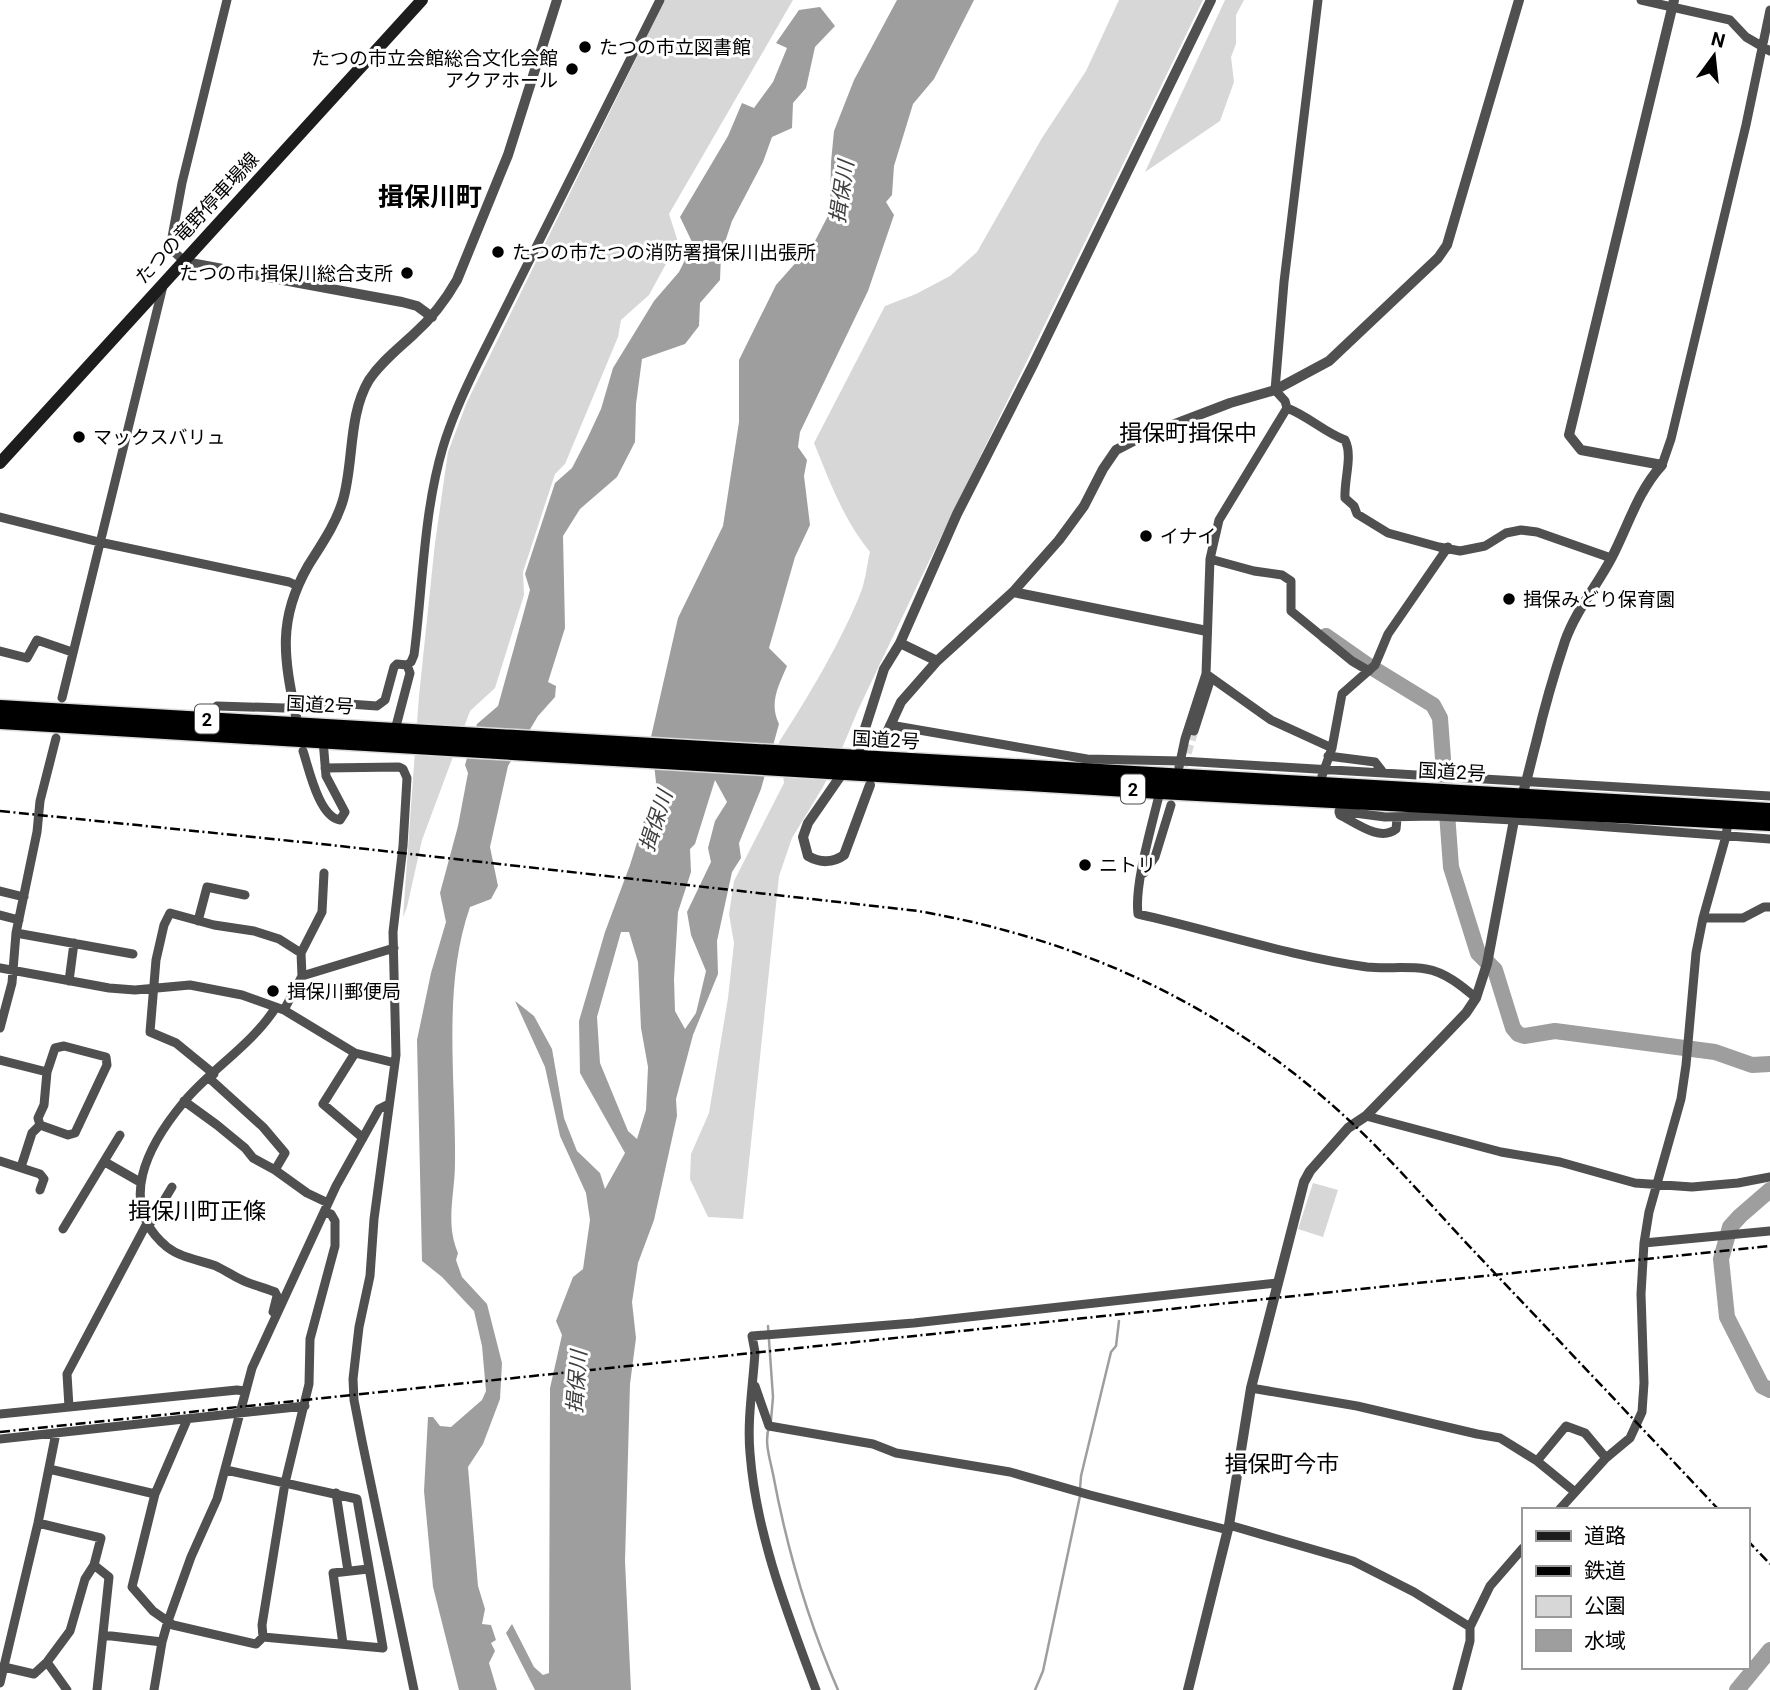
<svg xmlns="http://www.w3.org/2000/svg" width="1770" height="1690" viewBox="0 0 1770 1690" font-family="Roboto,'Noto Sans JP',sans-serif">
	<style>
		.green { fill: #d7d7d7 }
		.water { fill: #9e9e9e; fill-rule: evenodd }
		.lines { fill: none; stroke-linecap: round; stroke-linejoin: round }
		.stream { stroke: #9e9e9e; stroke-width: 2.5 }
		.river { stroke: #9e9e9e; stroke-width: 16 }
		.minor-tunnel { stroke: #d9d9d9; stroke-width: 9; stroke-dasharray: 9 4.5; stroke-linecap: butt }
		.trunk-casing { stroke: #dbdbdb; stroke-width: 19 }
		.minor { stroke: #505050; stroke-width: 9 }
		.tertiary { stroke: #505050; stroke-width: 10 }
		.secondary { stroke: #1d1d1d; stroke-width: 12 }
		.trunk { stroke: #000; stroke-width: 16 }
		.rail { stroke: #000; stroke-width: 2.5; stroke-dasharray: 10 3.5 2 3.5; stroke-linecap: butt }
		.poi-dot { fill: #000; stroke: #fff; stroke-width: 2.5 }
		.labels { text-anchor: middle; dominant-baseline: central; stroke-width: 6; stroke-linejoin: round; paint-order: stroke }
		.shield { fill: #fff; stroke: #4c4c4c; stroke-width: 2 }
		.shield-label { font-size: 18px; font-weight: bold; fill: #000 }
		.poi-label { font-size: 19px; fill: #000; stroke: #fff; text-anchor: start }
		.street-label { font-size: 19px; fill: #000; stroke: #fff }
		.water-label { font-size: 21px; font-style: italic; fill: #3f3f3f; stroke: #fff }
		.quarter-label { font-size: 23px; fill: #000; stroke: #fff }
		.district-label { font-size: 26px; font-weight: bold; fill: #000; stroke: #fff }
	</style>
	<rect width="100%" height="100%" fill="#fff"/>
	<path class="green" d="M665,0h128l-124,214 9,28 -29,53 -28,25 -3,17 -53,127 -10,10 -32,98 1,23 -29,93 -25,23 -48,129 -15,67 -4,10 16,-221 16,-153 13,-91 19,-50z
		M1119,0h84l-285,584 -60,126 -15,36 -20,41 -31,51 -13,38 -36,343 -35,-2 -18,-38 1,-25 18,-41 19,-115 6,-55 -5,-29 5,-33 50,-98 -5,-41c28,-43 65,-105 83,-153 4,-12 5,-25 8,-37 -27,-33 -40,-70 -56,-109l71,-137 31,-12 34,-18 27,-24 65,-114 44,-67z
		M1225,0h19l-8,15v29l-5,13 3,25 -14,39 -75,51z
		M1313,1183l25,7 -15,47 -25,-8z"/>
	<path class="water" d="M897,0h77l-40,79 -21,25 -19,62 -2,29 -6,7 8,13 -26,76 -68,141 -2,15 9,13 -3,16 6,49 -15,32 -26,91 18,18c-9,21 -18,37 -8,58l-18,65 -22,54 2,15 -9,14 -15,69 1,33 -25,61 -17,64 1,17 -23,104 -16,43 -6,39 4,36 -6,46 -5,177 6,129h-96l-29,-57 6,-9 22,43 9,8 6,-2 1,-285 12,-53 -6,-14 17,-44 10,-8 7,-49 -4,-27 -26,-57 -15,-69 -30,-66 19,15 18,33 12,69 13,33 23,22 5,16 20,-36 -45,-80 -1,-52 26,-89 25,-67 17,-54h6l3,-29 -5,-45 27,-119 45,-92 16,-104v-62l37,-75 39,-44 15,-29 1,-50 3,-31 20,-51zM715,780l12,22 -12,19 -7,27 3,14 -24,50 4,23 15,36 -10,42 -11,16 -10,-18 -1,-32 4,-67 13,-40 -1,-23 5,-5zM621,932h8l9,30 3,66 7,39 -2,43 -9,29 -9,-8 -28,-68 -3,-46z
		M820,7l15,19 -20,21 -9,41 -13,15 -1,25 -20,9 -9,25 -31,59 -11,33 -1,26 -20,23 -1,23 -14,18 -43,15 -6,45 -1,38 -18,35 -37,32 -17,27 2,92 -17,54 8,4 -1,11 -17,19 -30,50 -18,81 8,39 -7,13 -21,8c-28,80 -14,173 -15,256 0,31 -10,60 3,90l-2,7 6,17 25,27 15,59 -2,36 -17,45 -15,23 10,119 7,23 -3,15 9,1 5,15 -5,3 4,8 -6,12 8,27h-38l-26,-103 -9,-96 4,-74h5l7,9 11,1 31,-27 4,-9 -4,-45 -8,-35 -32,-34 -20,-16 -5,-221 14,-67 15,-51 -6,-29 18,-67 10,-53 -3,-8 12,-41 21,-18 32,-116 -5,-16 30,-91 17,-15 15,-29 14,-30 12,-41 41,-67 25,-29 14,-28 -13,-27 48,-81 14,-33 12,5 19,-26 14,-34 -11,-5 23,-33z"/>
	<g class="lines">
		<path class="stream" d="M768,1326l5,71 -2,23
			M769,1427c-5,15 1,32 4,47 14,75 35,147 65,216
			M1080,1489l1,-13 30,-124 5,-6 3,-25
			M1035,1690l8,-19 37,-175"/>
		<path class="river" d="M1326,636l40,28 67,41 7,13 11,149 27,86 17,17 18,58 5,6 6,2 31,-5 160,21 37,13 18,-1
			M1770,1190l-30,26 -10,11 -9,32 6,58 35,69 8,4
			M1737,1690l33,-40"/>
		<path class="minor-tunnel" d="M1183,766l11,-35"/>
		<g class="trunk-casing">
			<path id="trunk" d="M0,708l1770,103
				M0,721l1160,70 610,32"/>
		</g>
		<path class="minor" d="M1318,0l-34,282 -9,108 10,11 2,7c21,8 37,24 58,32 8,16 -1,39 0,58l9,8 3,8 31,19 51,14 21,4 25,-5 21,-13 15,-3 16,2 74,26
			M1641,0l89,20 16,17 24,14
			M185,262l-15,-14 12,-65 45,-183
			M1662,465l9,-26 75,-314 24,-115
			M0,517l99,25 190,40 9,4
			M1210,559l44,12 28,4 9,6v30l61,50 17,10
			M0,651l27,7 10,-18 35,12
			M1206,674l65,46 61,28
			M62,698l101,-412
			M293,700l84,6 8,-6 9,-33 3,-3 10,1
			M217,706l67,2 10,-2
			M890,725l197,34 94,2 589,35
			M395,730l15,-57 -3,-8 4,-3 3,-7c9,-68 9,-141 29,-208 9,-30 23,-60 37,-88l180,-359
			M1194,731l17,-53
			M303,751c6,18 16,66 37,69l5,-8 -19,-36 -3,-36
			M1328,756l47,6 7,9
			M1179,767l6,-28 21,-65 4,-115 9,-39 68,-112
			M325,768l74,-1 4,2 4,9 -4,68 -10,86 3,123 -22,164 -4,57 -11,51 -6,52 1,21 8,41 52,249
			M1322,776l10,-28 10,-54 33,-29 13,-31 60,-87
			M1160,791c-7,31 -26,93 -22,123 76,17 151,42 229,53 19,2 40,-1 59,2 19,3 36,17 50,29
			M1339,811l46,6 49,-1 80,4 256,19
			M1339,812l1,3c16,8 40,27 56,14l1,-10
			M1144,873l11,-16 16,-52
			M0,891l24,6
			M0,915l19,5
			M1703,918h40l21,-11h6
			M198,921l9,-34 38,8
			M16,933l117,21
			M301,953l21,-41 2,-39
			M0,968l109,20 26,2 55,-5 52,10 42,15 71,43 40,10
			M69,981l5,-38
			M284,1010l18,-34 92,-28
			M0,1028l12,-45 4,-50 21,-101 3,-31 16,-63
			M355,1053l-32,51 40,34
			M0,1060l47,12
			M214,1074l-38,-31 -26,-11 6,-72 8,-35 6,-12 44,12 40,6 25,8 22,14 1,23
			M209,1078l54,49 22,26 -10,17
			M184,1101l33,24 28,23 8,10 22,12 32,23 21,10
			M1366,1116l135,36 59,10 75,21 57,4 46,-4 32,-6
			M0,1161l40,13 4,5 -4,11
			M105,1162l35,20
			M21,1167l11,-34 8,-8 -2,-7 6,-13 3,-33 8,-24 9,-2 42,11 1,8 -32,68 -7,2 -28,-10
			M148,1227l24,-40
			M63,1229l57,-94
			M1644,1243l126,-12
			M273,1312l4,-16 -2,-4c-12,-5 -24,-7 -35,-13 -8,-4 -16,-9 -24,-13 -16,-6 -35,-8 -49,-19 -52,-43 -18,-103 16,-144 28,-34 69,-58 93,-96
			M755,1386l14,40 104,18 23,9 114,19 80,23 138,35
			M1251,1388l106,18 120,28 23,4 37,23 38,31
			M69,1407l-2,-33 79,-149
			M0,1414l237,-24 7,1
			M187,1420l-32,74 -23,93 21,24 20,14 83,19 7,-7 -1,-12 23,-142 24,-99 1,-45 25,-93v-25l-4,-7 -6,-2
			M0,1439l305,-33
			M1537,1461l29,-35 19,7 21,25
			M49,1469l106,25
			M226,1470l131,29 26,149 -120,-11
			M336,1493l12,78
			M1559,1510l47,-52 24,-20 12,-26 2,-29 -3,-89 3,-51 5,-31 32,-113 5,-34 10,-112 7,-35 23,-82 2,-14
			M1229,1525l124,36 61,31 56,35
			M94,1565l15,12 -12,113
			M103,1635l59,7
			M343,1644l-10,-71 35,-4
			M47,1662l20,28
			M4,1667l30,7 13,-12 23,-31 15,-52 9,-14 7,-27 -63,-15
			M0,1683l38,-160 18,-90
			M154,1690l8,-48 6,-21 23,-64 26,-58 35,-131 84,-182 43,-77 10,-5
			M816,1690c-28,-75 -60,-156 -66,-237 -3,-33 3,-68 5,-101l-3,-16 162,-13 363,-40
			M1457,1690l13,-49v-14l20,-41 33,-38"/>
		<path class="tertiary" d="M185,262l217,40 15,4 15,11
			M1662,465l-81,-15 -12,-15 105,-435
			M1013,592l194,39
			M900,643l37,18
			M296,716c-12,-58 -19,-96 12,-150 13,-21 28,-42 35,-66 11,-38 5,-85 26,-120 12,-18 29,-31 45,-46 18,-16 31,-33 43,-54l51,-125 49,-155
			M884,739l17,-37 36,-41 76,-69 46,-52 25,-34 19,-37 13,-19 25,-13 89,-34 45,-13 54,-29 109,-103 9,-13 72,-245
			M857,759l3,-15 24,-75 16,-26 57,-129 76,-149 178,-365
			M844,771l-36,52 -5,14 5,19c12,7 25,7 36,-1l26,-70
			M1188,1690l41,-165 22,-137 53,-206 6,-11 38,-43 18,-12 77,-79 23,-24 10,-15 11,-34 27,-144c10,-25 15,-51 22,-77 8,-34 18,-69 29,-102 11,-31 32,-55 47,-84 16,-31 26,-66 50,-92"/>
		<path class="secondary" d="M0,463l422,-463"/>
		<use href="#trunk" class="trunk"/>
		<path class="rail" d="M0,811l331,34 587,66c166,29 310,96 434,212 47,44 90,95 135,142 77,81 155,163 232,245
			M0,1432l1770,-186
			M1747,1540l23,24"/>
	</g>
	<g class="poi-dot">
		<circle cx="585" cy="47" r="7"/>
		<circle cx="572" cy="69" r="7"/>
		<circle cx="498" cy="252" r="7"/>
		<circle cx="407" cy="273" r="7"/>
		<circle cx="79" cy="437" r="7"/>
		<circle cx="1146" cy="536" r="7"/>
		<circle cx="1509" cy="599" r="7"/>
		<circle cx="1085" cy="865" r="7"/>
		<circle cx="273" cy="991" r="7"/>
	</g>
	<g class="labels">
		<g class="shield">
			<rect x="195" y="704.5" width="24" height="29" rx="5"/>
			<rect x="1121" y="774.5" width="24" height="29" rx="5"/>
		</g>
		<g class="shield-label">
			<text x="207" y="719">2</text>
			<text x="1133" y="789">2</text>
		</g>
		<g class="poi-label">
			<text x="599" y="47">たつの市立図書館</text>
			<text x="558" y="58" text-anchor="end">たつの市立会館総合文化会館<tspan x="558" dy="22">アクアホール</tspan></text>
			<text x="512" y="252">たつの市たつの消防署揖保川出張所</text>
			<text x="393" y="273" text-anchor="end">たつの市 揖保川総合支所</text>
			<text x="93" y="437">マックスバリュ</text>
			<text x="1160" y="536">イナイ</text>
			<text x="1523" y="599">揖保みどり保育園</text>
			<text x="1099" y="865">ニトリ</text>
			<text x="287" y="991">揖保川郵便局</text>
		</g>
		<g class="street-label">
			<text transform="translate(197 218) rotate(-47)">たつの竜野停車場線</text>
			<text transform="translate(320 705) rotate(3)">国道2号</text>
			<text transform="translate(886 740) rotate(3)">国道2号</text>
			<text transform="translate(1452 772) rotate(3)">国道2号</text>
		</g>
		<g class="water-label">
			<text transform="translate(842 192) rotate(-82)">揖保川</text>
			<text transform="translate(656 821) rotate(-72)">揖保川</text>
			<text transform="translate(577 1382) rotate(-86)">揖保川</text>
		</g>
		<g class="quarter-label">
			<text x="1188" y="433">揖保町揖保中</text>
			<text x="197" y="1211">揖保川町正條</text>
			<text x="1282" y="1464">揖保町今市</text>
		</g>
		<g class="district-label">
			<text x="430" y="197">揖保川町</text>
		</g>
	</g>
	<rect x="1522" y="1508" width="228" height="161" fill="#ffffff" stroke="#999999" stroke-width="2"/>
	<rect x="1536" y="1531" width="35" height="10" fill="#1d1d1d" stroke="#999999" stroke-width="2"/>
	<text x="1584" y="1543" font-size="21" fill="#000000">道路</text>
	<rect x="1536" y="1566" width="35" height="10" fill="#000000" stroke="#999999" stroke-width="2"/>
	<text x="1584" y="1578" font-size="21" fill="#000000">鉄道</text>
	<rect x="1536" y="1596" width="35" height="21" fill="#d7d7d7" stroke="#999999" stroke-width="2"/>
	<text x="1584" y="1613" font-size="21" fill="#000000">公園</text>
	<rect x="1536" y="1630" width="35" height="21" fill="#9e9e9e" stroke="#999999" stroke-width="2"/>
	<text x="1584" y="1648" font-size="21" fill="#000000">水域</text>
	<g transform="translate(1714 56) rotate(15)" stroke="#ffffff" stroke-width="5" paint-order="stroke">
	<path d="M0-5L12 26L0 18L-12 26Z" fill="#000000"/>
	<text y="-10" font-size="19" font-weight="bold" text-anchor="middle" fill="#000000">N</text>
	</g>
</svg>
